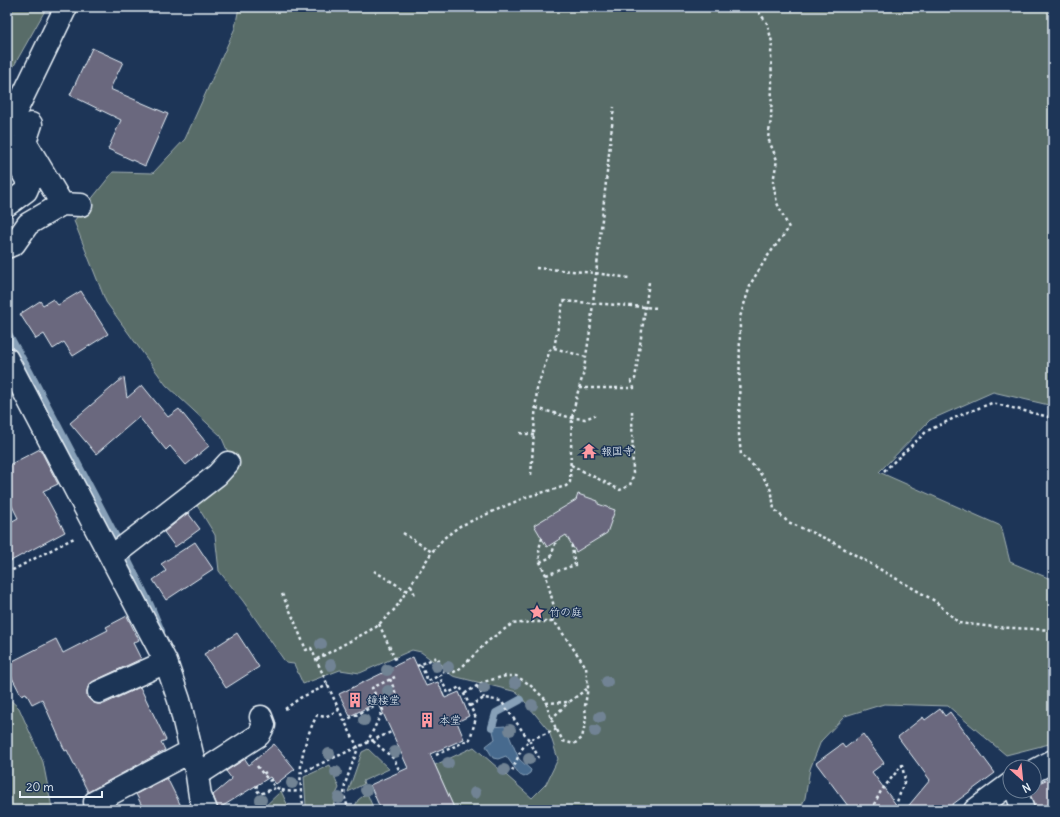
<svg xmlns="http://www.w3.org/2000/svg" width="1060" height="817" viewBox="0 0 1060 817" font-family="Delius,'Klee One',sans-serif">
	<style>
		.green { fill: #586c67; stroke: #a0aeb0 }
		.water { fill: #476a8e; stroke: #87a0b8 }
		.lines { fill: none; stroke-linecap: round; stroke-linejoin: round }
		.stream { stroke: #87a0b8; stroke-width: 8 }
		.building { fill: #6a687e; stroke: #e8f1f8 }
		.minor-casing { stroke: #e8f1f8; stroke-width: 25 }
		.path { stroke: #e8f1f8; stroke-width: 2.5; stroke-dasharray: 3 3; stroke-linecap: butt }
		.minor { stroke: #1d3557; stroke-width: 22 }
		.tree { fill: #718394 }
		.labels { text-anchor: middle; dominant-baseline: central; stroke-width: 3; stroke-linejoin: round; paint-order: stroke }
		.poi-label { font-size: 11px; fill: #e8f1f8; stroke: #1d3557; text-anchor: start }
	</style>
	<rect width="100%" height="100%" fill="#1d3557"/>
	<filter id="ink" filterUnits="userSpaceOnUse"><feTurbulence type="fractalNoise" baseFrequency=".025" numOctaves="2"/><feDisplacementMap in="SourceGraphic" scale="8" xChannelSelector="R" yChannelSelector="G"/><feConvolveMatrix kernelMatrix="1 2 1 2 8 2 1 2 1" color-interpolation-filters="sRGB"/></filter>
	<g filter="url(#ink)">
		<path class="green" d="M7,7h40l-40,71z
			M239,7h814v399l-60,-14 -63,28 -51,52 122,54 9,36 43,18v163l-47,12 -58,-49 -64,-2 -39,12 -24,25 -11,28 -5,29 -5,12h-345l-20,-45 39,-18 58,51 14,-14 12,-25 -9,-28 -32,-39 -64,-16 -32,-24 -9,-2 -52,23 -20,-3 -37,14 -9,-20 -8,-1 -43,-62 -24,-30 -4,-36 -20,-33 38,-38 -12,-28 -55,-51 -60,-83 -32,-81 39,-49 40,1 32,-34 50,-111z
			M7,697l12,11 24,54 9,46 2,2h-47z
			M368,749l21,20 -26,12 1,3 -16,8 14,-40z
			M330,765l9,23 -4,8 -2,14h-26l-1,-4 -2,-29z
			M281,791l9,19h-29z
			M367,793l7,17h-21l5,-10z"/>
		<path class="water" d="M505,726l14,33 12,11 -1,3 -6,4 -4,-2 -14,-19 -8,3 -5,-1 -7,-12 9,-7 -3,-12z"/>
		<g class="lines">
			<path class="stream" d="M7,332l23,41 87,166 33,66 11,26
				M492,727l4,-14 24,-13"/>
		</g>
		<path class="building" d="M92,48l31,14 -13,27 58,25 -23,52 -37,-17 13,-29 -51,-25z
			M81,291l27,43 -35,22 -9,-14 -11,7 -9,-15 -8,5 -16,-25 20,-13 3,4 10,-6 5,6z
			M124,377l3,21 15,-13 26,32 11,-8 30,37 -23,19 -16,-19 -4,4 -27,-33 -43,37 -26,-31z
			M40,449l18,35 -15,7 22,41 -58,31v-39l11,-6 -11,-22v-30z
			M578,494l20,7v3l17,6 -8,23 -31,19 -10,-17 -19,12 -13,-22 42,-25z
			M188,513l12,16 -25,18 -11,-15z
			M195,542l18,27 -47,31 -13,-20 13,-9 -5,-7z
			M127,616l12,24 -6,3 8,16 -47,22 -5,4 -2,6v6l5,5 6,2h6l36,-17 26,53 -5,2 4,8 -77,42 -21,-42 -2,1 -23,-52 -10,5 -6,-11 -5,2 -14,-27v-4l49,-25 7,14 45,-23 -2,-3z
			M237,633l22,34 -33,21 -22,-34z
			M413,657l13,29 12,-4 7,16 14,-6 10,24 -12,6 7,17 -34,15 25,56h-74l-11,-25 38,-17 -30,-66 -28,14 -11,-22 52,-25 -1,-1z
			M940,709l5,7 5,-4 45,61 -50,37h-40l25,-30 -32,-43 25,-20 2,3z
			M863,734l21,29 -12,9 28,38h-49l-35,-47 26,-19 3,4z
			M274,744l21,25 -19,15 -6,-7 -52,32 -5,-14 19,-16 -6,-8 19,-12 4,6z
			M1053,777v33h-18l-6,-19h5v-6z
			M167,778l16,32h-39l-8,-16z"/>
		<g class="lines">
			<g class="minor-casing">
				<path id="minor" d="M31,124l-6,18 37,62
					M7,129l59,-122
					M7,144l22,40 -3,7 -19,14
					M7,247l7,-3 14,-20 34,-20 19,1
					M7,359l159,303 13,38 18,75 3,21 6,14
					M111,557l106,-82 11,-12
					M99,692l67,-30
					M1034,771l19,-10
					M197,775l62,-40 5,-10 -3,-8
					M1016,791l7,19
					M95,802l96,-51
					M975,810l35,-26"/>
			</g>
			<path class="path" d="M755,7l12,16 5,19 -1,12 1,29 -1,37 -3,18 9,22 -4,22 4,21 12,25 -22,29 -16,26 -11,34 -1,118 2,20c11,8 28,26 31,39 1,5 1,10 2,15l14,13 43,19 104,60 24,22 35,4 59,3
				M536,268l59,5 34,5
				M554,348l32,9
				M579,388h55l-3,-7 4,-2 14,-97
				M536,408l36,10 13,1 10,-4
				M520,433l14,2
				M571,465l49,25 10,-5 3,-9 -1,-65
				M884,471l43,-40 36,-17 29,-11 61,15
				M531,475l6,-87 13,-38 4,-2 9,-47 95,7
				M403,533l29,19
				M542,538l-3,11 1,13 6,13 9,36 -3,11
				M540,562l11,-5 5,-16
				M374,571l33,20
				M7,573l67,-35
				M546,575l29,-10 -4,-23
				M411,586l4,9
				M282,594l10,21 14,35 5,-2 28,62 19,38 -13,36 -1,11 4,13 -2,2
				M379,624l17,37
				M317,659l59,-32 19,-18 37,-57 12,-14 16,-12 66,-29 40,-11 4,-4 2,-64 5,-23 6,-20 7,-44 24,-224
				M421,665l7,16 17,-8
				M417,666l20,-9 8,16 9,-1 8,-5 26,-26 24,-17 21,-2h19l5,3 29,42 2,20 -3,19 1,13 -4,19 -8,6 -11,-3 -12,-22 -6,-20 -16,-15 -13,-8h-10l-23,6 -19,12
				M390,679l6,15
				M477,686l7,12
				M546,703l23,-1 19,-14
				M470,706l14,-8 17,3 28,39 28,-11
				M285,709l15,-11 28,-13
				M551,719l18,-17
				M344,721l36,-18
				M373,741l21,18 6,13
				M367,743l16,-33 -11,-22 23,-11
				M332,750l3,8
				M436,755l34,-16 6,-21 -12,-24 -4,-7 -12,6 -9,-17
				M257,766l6,8
				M512,771l9,-21 8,-10 10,18
				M266,772l-3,2 7,7
				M300,773l91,-41
				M272,779l-2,2c8,11 18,11 30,10
				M257,785l-1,4 4,5 15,-6
				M304,810c-7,-37 -4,-61 13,-95l8,2 14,-7
				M871,810l10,-19 21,-26 3,15 -11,30"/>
			<use href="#minor" class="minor"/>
		</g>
		<g class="tree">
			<circle cx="321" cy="644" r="6"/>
			<circle cx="331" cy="665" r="6"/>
			<circle cx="436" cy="666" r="6"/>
			<circle cx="448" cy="667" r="6"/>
			<circle cx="387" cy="670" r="6"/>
			<circle cx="607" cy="682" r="6"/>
			<circle cx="515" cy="683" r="6"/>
			<circle cx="484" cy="688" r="6"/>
			<circle cx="388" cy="691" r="6"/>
			<circle cx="532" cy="705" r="6"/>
			<circle cx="600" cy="717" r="6"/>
			<circle cx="364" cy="720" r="6"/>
			<circle cx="510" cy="730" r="6"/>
			<circle cx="595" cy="731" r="6"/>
			<circle cx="395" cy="752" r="6"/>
			<circle cx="329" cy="754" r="6"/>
			<circle cx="529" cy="759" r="6"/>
			<circle cx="448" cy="763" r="6"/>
			<circle cx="504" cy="770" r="6"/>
			<circle cx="336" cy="772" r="6"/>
			<circle cx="292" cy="783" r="6"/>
			<circle cx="366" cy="790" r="6"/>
			<circle cx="475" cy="793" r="6"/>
			<circle cx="339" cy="798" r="6"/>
			<circle cx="261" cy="800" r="6"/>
		</g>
	</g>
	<defs>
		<g id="temple-bare" transform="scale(1.2)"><path d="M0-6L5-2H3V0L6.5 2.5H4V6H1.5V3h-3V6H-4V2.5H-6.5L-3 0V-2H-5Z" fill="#ff9aa2" stroke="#1d3557" stroke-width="2.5" paint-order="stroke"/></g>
		<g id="sight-bare" transform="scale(1.2)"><path d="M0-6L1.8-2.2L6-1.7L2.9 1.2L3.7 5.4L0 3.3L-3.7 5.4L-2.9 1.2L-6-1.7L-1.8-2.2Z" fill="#ff9aa2" stroke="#1d3557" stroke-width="2.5" paint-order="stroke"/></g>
		<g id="building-bare" transform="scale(1.2)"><path d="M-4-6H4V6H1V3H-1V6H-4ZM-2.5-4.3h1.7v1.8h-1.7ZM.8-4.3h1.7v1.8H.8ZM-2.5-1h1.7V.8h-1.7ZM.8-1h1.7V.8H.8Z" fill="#ff9aa2" stroke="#1d3557" stroke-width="2.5" paint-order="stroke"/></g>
	</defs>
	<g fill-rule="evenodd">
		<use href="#temple-bare" x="589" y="451"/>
		<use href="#sight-bare" x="537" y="612"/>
		<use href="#building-bare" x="355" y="700"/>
		<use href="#building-bare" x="427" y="720"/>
	</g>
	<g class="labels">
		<g class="poi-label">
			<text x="601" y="451">報国寺</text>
			<text x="549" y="612">竹の庭</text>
			<text x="367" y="700">鐘楼堂</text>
			<text x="439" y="720">本堂</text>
		</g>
	</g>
	<rect width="1060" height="817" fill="none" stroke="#1d3557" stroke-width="24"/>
	<rect x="12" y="12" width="1036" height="793" fill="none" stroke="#e8f1f8" stroke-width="1.5" filter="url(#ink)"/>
	<g transform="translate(1022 779) rotate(153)"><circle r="19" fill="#1d3557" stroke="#6e8097"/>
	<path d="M0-3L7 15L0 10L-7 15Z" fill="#ff9aa2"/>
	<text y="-6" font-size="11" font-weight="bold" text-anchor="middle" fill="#e8f1f8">N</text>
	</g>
	<path d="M20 791v6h82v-6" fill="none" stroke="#e8f1f8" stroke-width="2"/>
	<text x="26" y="791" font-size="12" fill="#e8f1f8" stroke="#1d3557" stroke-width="3" paint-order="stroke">20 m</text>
</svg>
